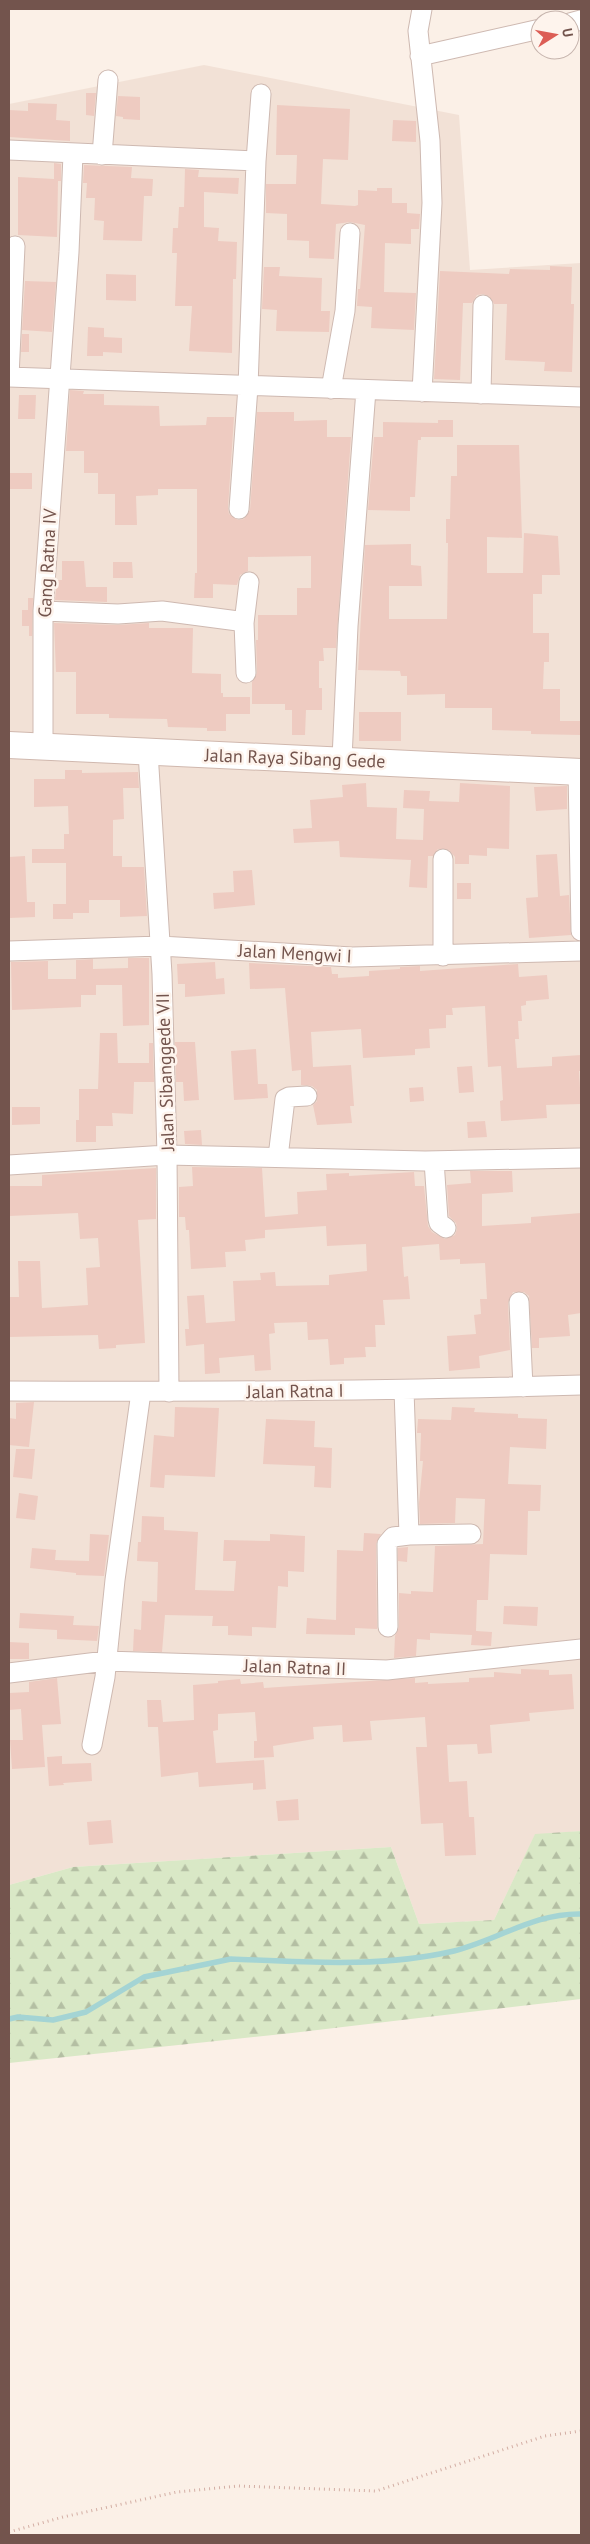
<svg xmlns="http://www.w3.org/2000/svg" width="590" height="2544" viewBox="0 0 590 2544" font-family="'PT Sans',sans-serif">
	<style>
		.residential { fill: #f2e1d6 }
		.forest { fill: url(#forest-firs) }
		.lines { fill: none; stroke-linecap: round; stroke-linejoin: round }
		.stream { stroke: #a4d4d4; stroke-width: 5.5 }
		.building { fill: #eecbc1 }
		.street-casing { stroke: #ceb9b1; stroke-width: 21 }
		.secondary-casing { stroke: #d0b8ae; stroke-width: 28 }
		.path { stroke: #d3aea4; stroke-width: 3; stroke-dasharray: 1 4; stroke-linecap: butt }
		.street { stroke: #fff; stroke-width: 19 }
		.secondary { stroke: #fff; stroke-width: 26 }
		.labels { text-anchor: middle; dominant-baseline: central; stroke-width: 5; stroke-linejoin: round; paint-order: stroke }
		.street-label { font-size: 18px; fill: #73544d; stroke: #fef4ed }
	</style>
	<defs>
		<pattern id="forest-firs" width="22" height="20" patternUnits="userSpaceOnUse" patternTransform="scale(1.25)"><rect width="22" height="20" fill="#d9e8c6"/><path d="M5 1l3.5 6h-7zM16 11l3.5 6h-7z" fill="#b4bfa3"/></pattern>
	</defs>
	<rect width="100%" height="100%" fill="#fbf0e7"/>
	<path class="residential" d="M204,65l255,50 11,155 111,-7v1568l-46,4 -41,85 -75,4 -28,-77 -318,20 -64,18v-1781z"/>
	<path class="forest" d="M581,1831v168l-289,34 -283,30v-178l64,-18 318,-20 28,77 75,-4 41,-86z"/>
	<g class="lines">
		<path class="stream" d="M9,2019l9,-2 35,3 33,-8 58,-35 87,-18c74,3 150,9 223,-8 44,-11 80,-38 127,-37"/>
	</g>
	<path class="building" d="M86,93h10l-2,23 -8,-1z
		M118,96l22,1v23l-17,-1v-2l-7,-1z
		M28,103l29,1 -1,16 14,1v20l-61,-4v-27l19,1z
		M277,105l73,4 -2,51 -25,-1 -2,45 34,2 3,-1v-15l19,1v-3h15v15h15v10l13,1 -1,15h-8v15l-26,-1 -1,49 32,1 -2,37 -43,-2 1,-21 -15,-1 1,-17h2l5,-64 -15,-3 -14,2 -2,35 -25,-1v-17l-22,-1v-26l-21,-1v-29h30l1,-29h-21z
		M393,120l23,1v21l-24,-1z
		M54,163l7,1v17h-3l-1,56 -39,-2v-58l36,2z
		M84,165l48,2 -1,11 22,1 -1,17h-8l-2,45 -39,-1 1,-19 -10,-1 1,-22h-9l1,-15h-4z
		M185,169l14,1 -1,7 41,1 -1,16 -34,-2v35l15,1 -1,13 19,1 -1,37h-3l-1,74 -43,-2 3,-45h-17l2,-53h-5l1,-25h5l1,-21h5z
		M550,266l22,1 -1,37h3l-2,68 -28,-1 1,-9 -40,-2 2,-56h-13l-5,-8 -6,-2 -6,1 -5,8h-9l-3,77 -26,-1 6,-108 69,3 1,-5 40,1z
		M264,267h16l-1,9 43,2 -1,33h9l-1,21 -53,-1 1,-21 -15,-1z
		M106,274l30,1v26l-30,-1z
		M25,281l31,1 -4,50 -30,-2z
		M88,327l16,1v9l18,1v15l-19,-1v4h-16z
		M22,334h7v18h-8z
		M70,390l14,1 -1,3h21v11l55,1 1,20 46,-1 1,-8h27l-6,91 1,6 9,6 6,-1 6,-9 7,-98h37v9l33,-1v17h24l-15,211h-13l1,13h-5v27h3v22h-16l-1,25h-13v-25h-7v-6h-33v-22l5,-9 -1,-33h2v-25h39v-27h14v-32l-63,1v14l-8,4 -3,10 -24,-1v14h-19l1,-25h2v-84h-39v6l-22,1 1,29h-22v-31h-17v-21h-14v-22h-18z
		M19,395h17l-1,24h-17z
		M438,420h15v17h-32v3h-3l-3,57h-5v14l-42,-1 6,-73h9v-15l55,1z
		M457,445h62l3,93 -35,-1v36h36l1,-40 34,3 2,39h-18v19h-9v39h16v29h-5l-1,27h17v32h21v14l-50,-1v-3l-39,-1v-22h-47v-14l-38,1v-19h-6l-1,-5 -42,-1 7,-125 46,-1v21l10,1 1,20h-33v33h58l1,-76h-2v-24h4l1,-43h6z
		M9,473h23v16h-23z
		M62,561h22l2,26h21v15l-52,-2 2,-20h5z
		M113,562h19l1,16h-20z
		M28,598h5l-1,38h-3v-10h-7v-16h6z
		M54,623l64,2 31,-2v5h44l-1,45 29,1v19h2v4h27v17h-24v17h-19v-3l-39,-1 -1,-8 -58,-1v-4h-33v-42h-20z
		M359,712h42v29h-42z
		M65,770h17v3l56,-1 1,16h-16l1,31 -11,1v36h9v11h22l3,49 -27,1v-17h-31v13h-16v6h-20v-15h13v-41h-34v-14h32v-15h5l-1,-28 -34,1v-28h31z
		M366,783l1,24 30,1 -1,31 27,1 1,-31 -21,-1 1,-18 26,1 -1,10 30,1 1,-19 50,3 -1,63 -22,-1v8l-18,-1v9h-14v-7l-6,-7 -11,-1 -5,7h-5l-1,32 -18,-1 2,-27 -71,-3 -1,-16 -45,2 -1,-14 19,-1 -2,-28 33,-3 -1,-12z
		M567,786v23l-31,2 -2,-24z
		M557,854l3,42 9,-1 2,40 -42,3 -3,-40 12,-1 -2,-42z
		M25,856l2,46h8v15l-26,1v-61z
		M252,870l3,35 -41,4 -1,-16 21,-1 -1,-21z
		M457,883h14v16h-14z
		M128,958h21v67l-26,1 -1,-41h-26v10h-15v12l-69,3 -1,-48 37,-1v18h28v-19l17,-1v10l35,-1z
		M215,962l1,17 8,-1 1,16 -40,3v-13h-7l-1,-20z
		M249,963l82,4 1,7h6v4l31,-2v-5l31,-2v-2l20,-1v5l98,-7 1,13 28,-2 2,24 -23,2v4l-5,1 1,15h-4l1,18h-4l2,29 35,-2v-9l29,-2v16h-2l2,33 -35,1 1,13 -46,3 -1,-20 3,-1 -2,-34 -13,1 -3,-61 -33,2 1,7h-7v13l-17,1 1,19 -15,1v6l-52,3 -2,-29 -50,3 2,35 38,-2 3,41h-4l2,17 -35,2 -4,-20 4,-4v-11l-5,-4 -11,-1v-15l-9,1 -7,-83 -35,1z
		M100,1033h17l1,30h31v-20h4l1,39h-20l-1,32 -21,-1 1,13h-17v16h-20v-22h3v-31h19z
		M175,1042h20l4,58 -15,1 -1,-19h-7z
		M256,1049l2,35h9l1,14 -34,2 -3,-49z
		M472,1066l2,26 -15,1 -2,-26z
		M423,1087l1,14 -14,1 -1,-14z
		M12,1107h28v17l-28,1z
		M485,1121l2,16 -19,1 -1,-16z
		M201,1130l1,15 -17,-1 -1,-13z
		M192,1167l70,1 3,49 33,-3 -1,-22 30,-2 -1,-16 23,-1v3l65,-4 1,14h9l4,40 4,6 13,7 10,-4 2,-6 -1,-6 -7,-7 -2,-31 24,-2 -1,-12h42l1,21 -31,2v32l49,-3v-6l50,-4v100l-13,2 2,21 -31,2v10h-7l-3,-52 -5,-4h-11l-5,11 2,47 -31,6 1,12 -31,3 -2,-35 29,-2 -2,-19 7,-1 -1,-15h7l-2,-36 -25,1v-5l-20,1 -1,-16 -37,3 2,30 4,-1 2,23 -27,1 2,25h-10l1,22h-11l1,10 -22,1v6l-14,1 -2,-26 -20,1 -1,-18 -33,1 1,10 -6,1 2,36 -16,1 -1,-16 -35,3 1,15 -15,1 -1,-30 -18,2 -1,-17h4l-2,-33 17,-1 2,28 29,-2 -2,-40 28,-1 -1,-7 15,-1 1,14 53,-1v-10l38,-4 -1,-27 -39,2 -1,-20 -61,4v8l-20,2 1,11 -21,1 1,15 -35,2 -2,-39h-3l-1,-13h-6v-30l14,-1z
		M156,1168v51l-18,1 7,123 -29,2v3l-17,1 -1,-14 -89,2v-40h10l-1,-36h22l2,47 46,-3 -2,-37 14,-1 -2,-29 -18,1 -2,-26 -69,3v-30h33v-11z
		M34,1402l-5,45 -20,-2v-27l7,1v-16z
		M175,1407l44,1 -4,69 -50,-2 -1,13 -14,-1 4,-52 20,2z
		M452,1407l23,1 -1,4 44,2v4l29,1 -1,30 -36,-2 -2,37 33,1 -1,26h-12l-1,44 -37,-1 -2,46h-11l-1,31 16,1 -1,14 -20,-1 1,-10 -42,-2v7l-13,-1 -1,17 -22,2 1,-22 4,-9v-34l12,1v-3l22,1 2,-46 48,-2 2,-45 -29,-1 -1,25 -35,1 -1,-21 4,-42h-3l1,-28h-4l1,-14 33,1z
		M266,1419l49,2 -1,26 18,1 -1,40 -17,-1 1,-21 -52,-2z
		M16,1449h19l-3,30 -19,-2z
		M19,1493l19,3 -3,24 -19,-2z
		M142,1516l22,1v13l34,2 -3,58 39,1 2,-30h-13l1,-21 46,1v-7l35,2 -1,36 -16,-1v16l-10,-1 -2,42 -24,-1v9l-24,-1v-9h-16l1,-10 -48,-1 -3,37 -29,-1 1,-22 7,1 1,-29 15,1 1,-40 -21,-1 1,-19h3z
		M364,1533l17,1 -5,10 1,85 -22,-1v7l-49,-1 1,-16 29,2 1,-70 26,1z
		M90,1534l19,1 -5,41 -28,-1v-2l-46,-5 2,-20 24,2 -1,10 34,1z
		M408,1547l-1,15 -9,-1v-13z
		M504,1606l34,1 -1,19 -34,-2z
		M20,1613l54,3 -1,9 26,1 -2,15 -40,-2v-9l-38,-2z
		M9,1642l20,1v16h-20z
		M521,1669l28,1v5l23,-1 2,35 -45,4 1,8 -40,4 2,28 -14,1 -1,-10 -30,1 2,37 18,-1 2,36h5l2,38 -31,1 -2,-33 -22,1 -5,-77h11l-2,-30 -55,4 2,19 -29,2 -1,-17 -29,2 1,12 -41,7 1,11 -20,1v-17h3l-2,-29 -37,2v16l-5,1 3,32 48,-3 2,29 -13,1v-7l-54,4 -1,-15 -37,5 -3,-50h-10l-1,-27h14l2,22 31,-2 -1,-35 25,-2v-2l22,-2 1,5 22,-2 1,6 151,-10v5l13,-1v2l41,-2v-4l25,-1v-5l27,2z
		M57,1678l4,46 -19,1 3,42 -33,2 -2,-29h13l-2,-31 -12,1v-17l20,-1v-10z
		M62,1756v8l29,-1 1,18 -29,2 1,2 -15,1 -2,-29z
		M298,1799l1,21 -21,1 -2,-20z
		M111,1820l2,23 -24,2 -2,-23z"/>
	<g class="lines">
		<g class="street-casing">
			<path id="street" d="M570,23l11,-3
				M420,56l120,-27
				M9,150l247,11 -8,226 -9,122
				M102,155l6,-75
				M256,161l5,-67
				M9,377l572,20
				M9,377l6,-131
				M331,389l14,-78 5,-78
				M422,392l10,-189 -2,-62 -12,-110 4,-22
				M481,394l2,-89
				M43,611l75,3 44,-3 76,10 6,2 2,50
				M244,623l5,-41
				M43,746v-135l26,-359 4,-98
				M148,752l14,222 5,181 2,237
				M342,759l6,-133 18,-236
				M578,771l3,160
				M9,951l151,-5 192,11 229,-6
				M443,956v-97
				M278,1157l7,-58 4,-2 18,-1
				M434,1161l4,58 1,4 7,5
				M9,1165l158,-10 258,6 156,-3
				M519,1302l4,85
				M404,1390l5,145 62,-1
				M9,1391c191,1 381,0 572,-6
				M388,1627l-1,-83 6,-7 16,-2
				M9,1673l97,-12 281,9 194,-21
				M92,1745l13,-68 10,-97 26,-188"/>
		</g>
		<g class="secondary-casing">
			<path id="secondary" d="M9,745l572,27"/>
		</g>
		<path class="path" d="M9,2532l54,-15 114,-25 61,-6 138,5 169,-55 36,-5"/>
		<use href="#street" class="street"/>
		<use href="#secondary" class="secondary"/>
	</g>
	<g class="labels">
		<g class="street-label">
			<text transform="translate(47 563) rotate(-87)">Gang Ratna IV</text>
			<text transform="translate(295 758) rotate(2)">Jalan Raya Sibang Gede</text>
			<text transform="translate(295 953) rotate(3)">Jalan Mengwi I</text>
			<text transform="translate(165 1072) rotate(-92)">Jalan Sibanggede VII</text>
			<text transform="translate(295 1391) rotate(-1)">Jalan Ratna I</text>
			<text transform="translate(295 1667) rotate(2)">Jalan Ratna II</text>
		</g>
	</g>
	<rect width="590" height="2544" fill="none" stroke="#73544d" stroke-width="20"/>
	<g transform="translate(555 35) rotate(79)"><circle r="24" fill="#fef4ed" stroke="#c6b4ad"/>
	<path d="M0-4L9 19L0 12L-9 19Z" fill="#dc5d55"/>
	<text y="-8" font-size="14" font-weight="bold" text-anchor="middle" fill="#73544d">U</text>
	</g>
</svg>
